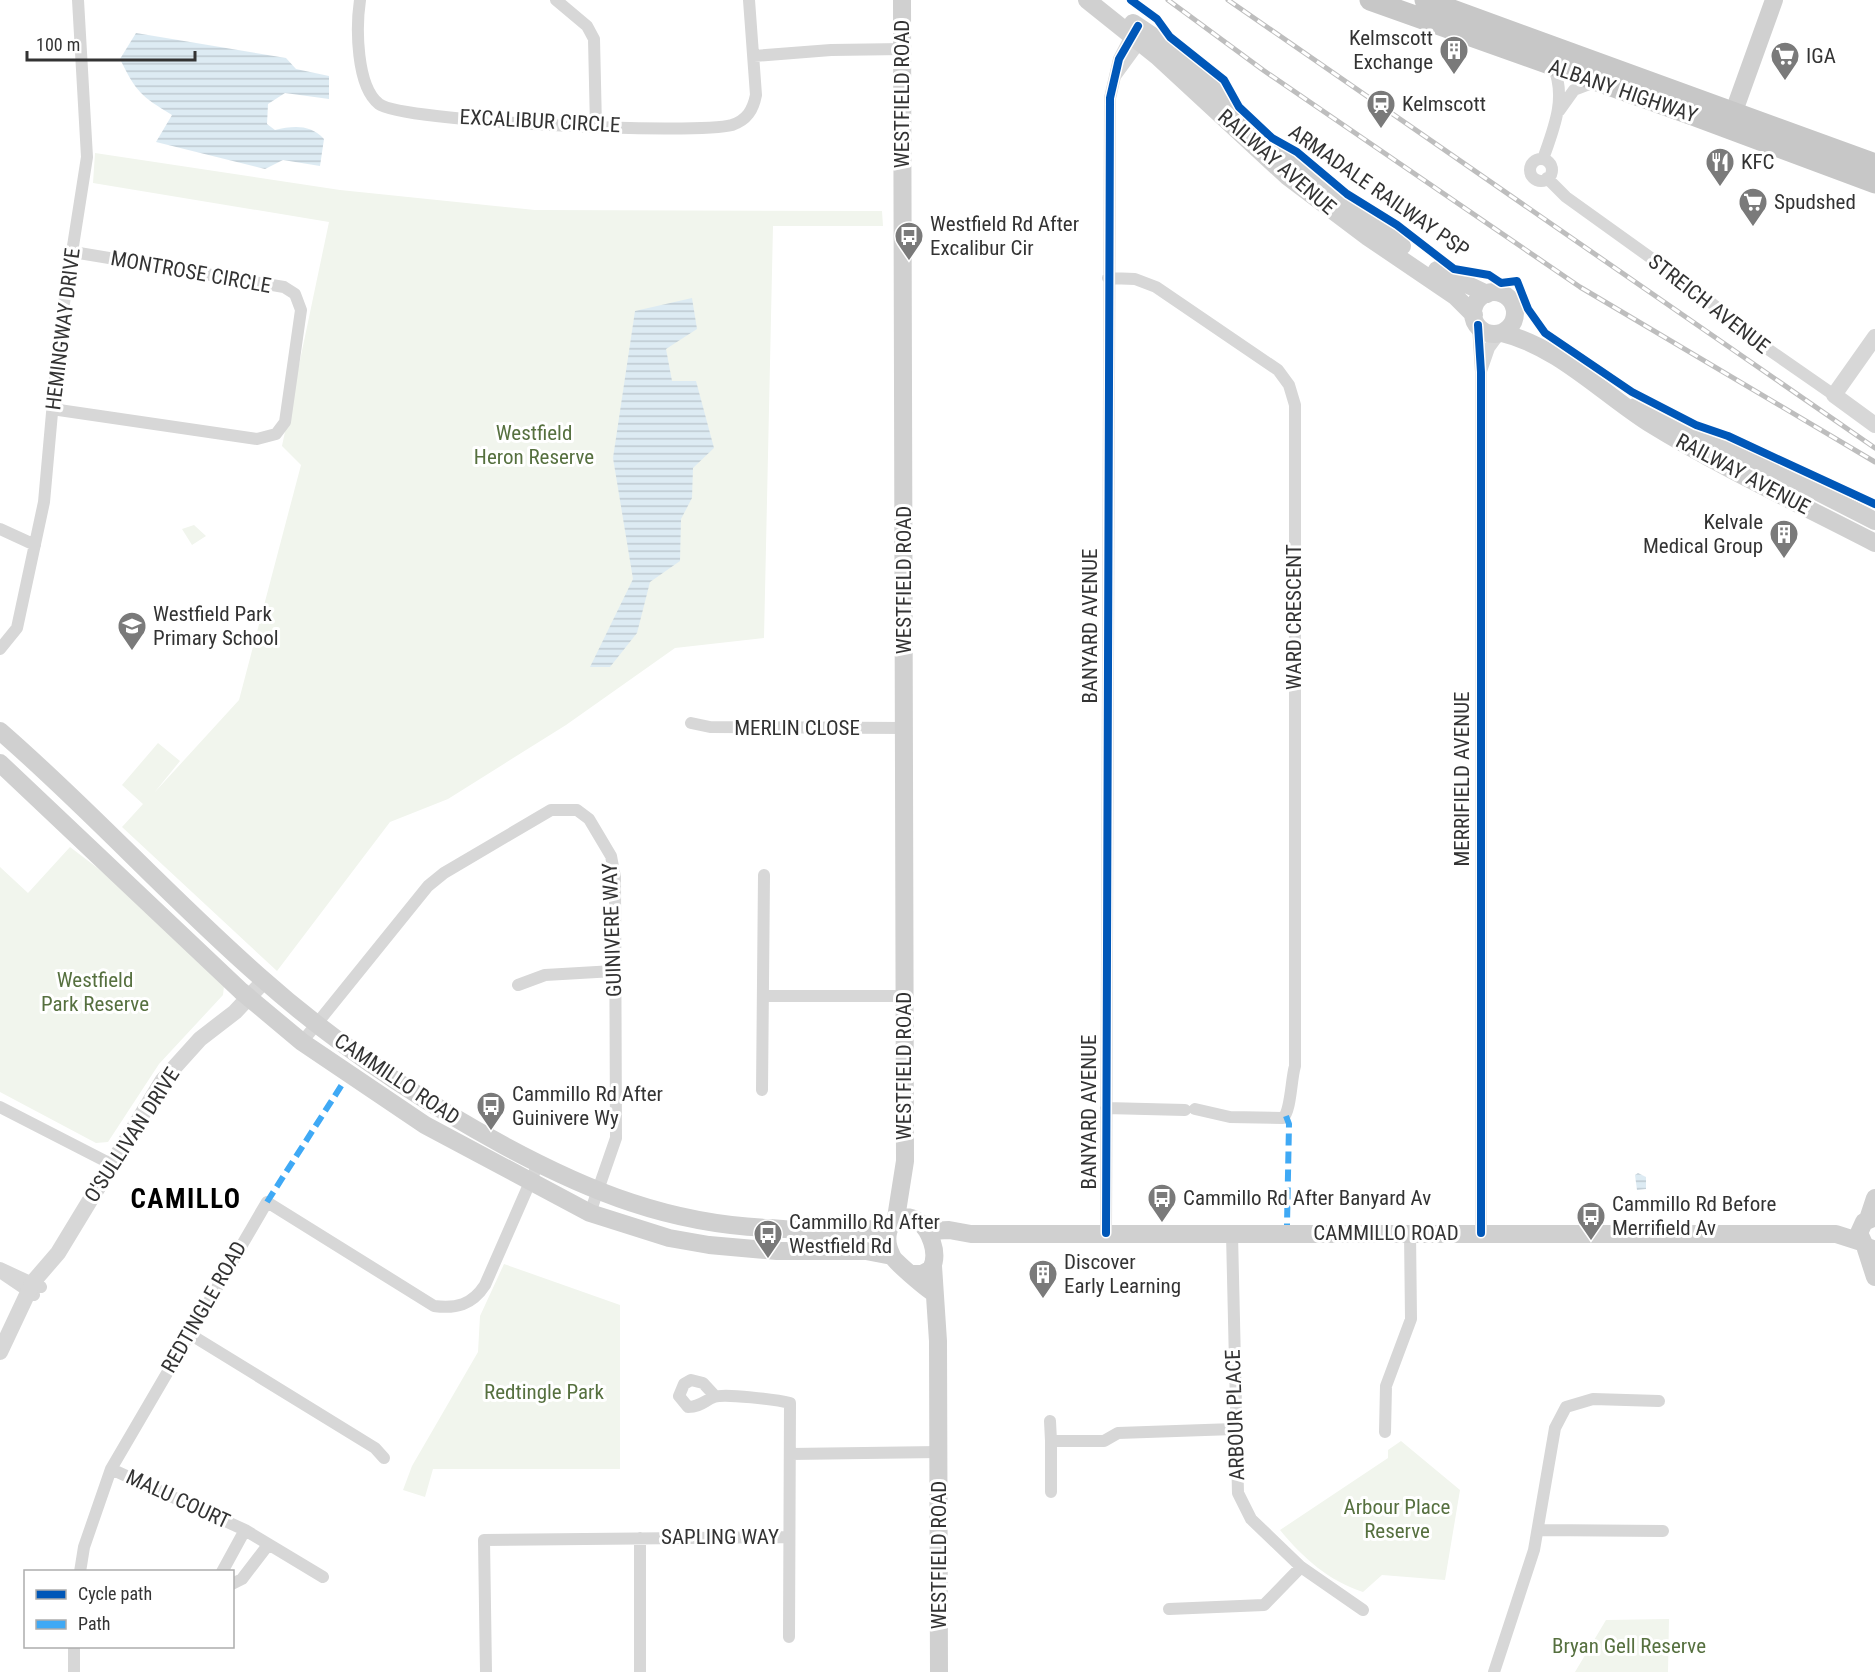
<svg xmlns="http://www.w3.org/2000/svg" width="1875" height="1672" viewBox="0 0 1875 1672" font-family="'Roboto Condensed',sans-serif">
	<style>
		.park { fill: #f1f5ed }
		.water { fill: url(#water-rules) }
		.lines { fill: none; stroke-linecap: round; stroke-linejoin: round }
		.minor { stroke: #d7d7d7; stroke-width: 12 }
		.tertiary { stroke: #d7d7d7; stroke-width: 16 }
		.secondary { stroke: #d0d0d0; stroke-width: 18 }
		.trunk { stroke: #c7c7c7; stroke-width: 21 }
		.rail-casing { stroke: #bebebe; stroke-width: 5 }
		.rail { stroke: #fff; stroke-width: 3; stroke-dasharray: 9; stroke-linecap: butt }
		.quiet { stroke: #3fa9f5; stroke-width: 6; stroke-dasharray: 12 6; stroke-linecap: butt }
		.cycleway-casing { stroke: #fff; stroke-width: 11 }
		.cycleway { stroke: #0057b8; stroke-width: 8 }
		.labels { text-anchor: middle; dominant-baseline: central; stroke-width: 6; stroke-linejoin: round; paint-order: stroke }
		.poi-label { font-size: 21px; fill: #333; stroke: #fff; text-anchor: start }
		.street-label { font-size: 21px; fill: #333; stroke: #fff }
		.park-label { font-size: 21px; fill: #56703f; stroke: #fff }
		.district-label { font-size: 27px; font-weight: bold; letter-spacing: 1.5px; fill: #000; stroke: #fff }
	</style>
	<defs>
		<pattern id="water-rules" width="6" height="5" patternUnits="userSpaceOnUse" patternTransform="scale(1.5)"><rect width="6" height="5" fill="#ddebf3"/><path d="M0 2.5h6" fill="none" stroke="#becad1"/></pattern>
	</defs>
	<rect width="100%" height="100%" fill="#fff"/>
	<path class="park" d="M95,153l245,37 195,20 347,1 1,15h-110l-9,412 -89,10 -109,77 -118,74 -58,23 -113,149 -155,-144 21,-23 -21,-19 36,-42 22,18 -26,32 85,-93 62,-235 -19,-19 47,-224 -236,-39z
		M194,525l12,11 -14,9 -10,-16z
		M70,847l55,42 99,97 -1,9 -64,69 -51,78 -12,1 -96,-51v-225l28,26z
		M504,1264l116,41v164h-187l-8,28 -22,-7 9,-24 66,-114 2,-36z
		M1401,1441l59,49 -15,90 -63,-5 -19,17c-34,-11 -60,-34 -83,-62l108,-72v-8z
		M1669,1619l-1,53h-93l31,-52z"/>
	<path class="water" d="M136,33l150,25 10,11 33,7v23l-44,-6 -17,11 -1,20 8,6c18,-4 35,-6 49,9l-4,27 -37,-6 -18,9 -109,-27 16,-27c-31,-19 -36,-23 -52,-56z
		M692,298l5,31 -31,20 6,32h24l18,67 -21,20 -1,30 -11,21 -1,42 -30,21 -13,51 -27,34h-20l43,-88 -20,-121 22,-147z
		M1638,1173l8,4v12l-9,1 -2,-15z"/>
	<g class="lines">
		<path class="minor" d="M360,0c-4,27 -4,86 19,104 22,18 318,31 353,21 15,-5 21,-15 24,-30l-7,-95
			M556,0l31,26 7,13 2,88
			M754,56l77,-6 72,-1
			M1116,75l27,-37
			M1559,111l15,-21 21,-8
			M1543,159c11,-31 24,-62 10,-93
			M1530 170a11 11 0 1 1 22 0a11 11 0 1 1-22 0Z
			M1547,178l19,19 131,94 65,54 72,50
			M1108,278l27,1 21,8 122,83 11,15 6,20v661c-4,13 -4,45 -12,52l-53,-1 -35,-8
			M1478,325l3,47v861
			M1481,371l8,-23 11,-15
			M52,409l205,30 19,-5 9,-12 16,-112 -6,-16 -11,-7 -211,-35
			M0,529l35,16
			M0,649l17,-21 27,-126 15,-167 28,-178 -9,-157
			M691,723l19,4 194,1
			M518,985l27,-10 69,-4
			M764,996h140
			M302,1042l126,-156 16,-13 107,-63h26l12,9 22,37 4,21 1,261 -26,75
			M762,1090l2,-215
			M0,1107l111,57
			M1106,1108l79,2
			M1106,1233l4,-1135 9,-39 15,-29
			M1232,1234l6,259 13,26 50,48 62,43
			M0,1268l41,19
			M0,1272l34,23
			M188,1333l187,115 9,10
			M715,1396l-12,-13 -12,-3 -7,4 -5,12 9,11c12,0 16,-6 26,-10 10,-4 64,3 76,6l-1,234
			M1050,1421l1,20
			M1385,1432l1,-46 25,-67 -1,-87
			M790,1454l149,-2
			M111,1469l134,61 78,47
			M1051,1492v-51h53l14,-8 116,-4
			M1539,1530l124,1
			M80,1572l4,-25 27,-78 156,-267 167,104c22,3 38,-1 51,-21l53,-121
			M222,1572l23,-42
			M232,1584l10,-5 26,-34
			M1169,1609l95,-4 37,-38
			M74,1646v26
			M486,1672l-2,-132 305,-3
			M640,1672v-134
			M1494,1672l40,-122 21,-122 11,-21 27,-8 66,2"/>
		<path class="tertiary" d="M1875,337l-41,58 41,30
			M0,1352l33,-70 25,-29 105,-173 37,-41 35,-27 29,-31"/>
		<path class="secondary" d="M1087,0l70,56 130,120 81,61 87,59 19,19
			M1133,23l33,22 31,27 87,84 118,90
			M1729,125l45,-125
			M1437,270l50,24
			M1473 313a21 21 0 1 1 42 0a21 21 0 1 1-42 0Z
			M1502,333c55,13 100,60 147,90 73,45 151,81 226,120
			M1637,406l93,41 145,74
			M0,731c90,78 170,167 259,245 75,67 156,121 244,169 87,47 167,79 266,83 39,2 85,10 122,-4
			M0,763l241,228 61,51 123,83 165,88 79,25 40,7 68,6h89l26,5
			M1875,1217l-11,5 -5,11 6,13 10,4
			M896,1218l9,-57 -3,-1161
			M1868,1219l7,-21
			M929,1231l20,-1 22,4h865l25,8
			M1865,1246l10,31
			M933,1266l5,75 1,331
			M913,1274h9l9,-5c5,-9 4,-18 1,-27 -14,-43 -59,-24 -40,14 2,5 35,33 42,37"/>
		<path class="trunk" d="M1370,0l323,115 182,68
			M1425,0l450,164"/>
		<g class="rail-casing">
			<path id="rail" d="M1168,0l95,70 317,217 295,175
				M1228,0l647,448"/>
		</g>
		<use href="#rail" class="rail"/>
		<path class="quiet" d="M1286,1116l3,8 -2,101
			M267,1202l76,-119"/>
		<g class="cycleway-casing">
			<path id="cycleway" d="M1131,0l26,19 13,18 54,43 15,27 33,31 25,14 50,42 50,31 57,44 35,6 12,8 16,-2 11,28 17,24 87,59 64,33 32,11 147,68
				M1478,325l3,47v861
				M1106,1233l4,-1135 9,-39 19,-33"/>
		</g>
		<use href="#cycleway" class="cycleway"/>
	</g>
	<defs>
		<g id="building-pin" transform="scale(1.5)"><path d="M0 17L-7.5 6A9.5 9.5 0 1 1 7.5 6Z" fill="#7a7a7a" stroke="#fff"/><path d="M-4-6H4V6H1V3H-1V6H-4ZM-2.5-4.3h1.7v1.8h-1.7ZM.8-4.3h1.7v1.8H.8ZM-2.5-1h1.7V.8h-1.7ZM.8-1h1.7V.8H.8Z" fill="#fff"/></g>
		<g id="supermarket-pin" transform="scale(1.5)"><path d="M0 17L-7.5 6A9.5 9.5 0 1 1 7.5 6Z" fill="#7a7a7a" stroke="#fff"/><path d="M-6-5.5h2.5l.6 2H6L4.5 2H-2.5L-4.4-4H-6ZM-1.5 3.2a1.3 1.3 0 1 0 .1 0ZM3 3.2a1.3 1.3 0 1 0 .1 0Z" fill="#fff"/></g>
		<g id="station-pin" transform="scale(1.5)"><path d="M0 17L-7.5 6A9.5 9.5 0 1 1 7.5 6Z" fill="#7a7a7a" stroke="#fff"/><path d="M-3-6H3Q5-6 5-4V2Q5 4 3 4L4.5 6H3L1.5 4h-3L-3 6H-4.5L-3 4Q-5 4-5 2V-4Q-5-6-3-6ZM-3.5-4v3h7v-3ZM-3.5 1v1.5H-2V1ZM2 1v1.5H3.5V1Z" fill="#fff"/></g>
		<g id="restaurant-pin" transform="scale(1.5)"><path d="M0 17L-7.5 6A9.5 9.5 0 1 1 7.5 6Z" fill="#7a7a7a" stroke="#fff"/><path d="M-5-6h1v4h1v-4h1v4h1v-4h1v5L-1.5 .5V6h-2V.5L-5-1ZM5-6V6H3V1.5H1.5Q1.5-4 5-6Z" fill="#fff"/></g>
		<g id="bus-pin" transform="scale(1.5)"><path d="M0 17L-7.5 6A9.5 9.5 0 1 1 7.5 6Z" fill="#7a7a7a" stroke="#fff"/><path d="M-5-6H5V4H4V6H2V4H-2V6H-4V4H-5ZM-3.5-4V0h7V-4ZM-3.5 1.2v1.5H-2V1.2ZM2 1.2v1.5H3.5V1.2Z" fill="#fff"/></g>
		<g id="school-pin" transform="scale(1.5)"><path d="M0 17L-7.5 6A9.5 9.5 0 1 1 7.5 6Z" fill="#7a7a7a" stroke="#fff"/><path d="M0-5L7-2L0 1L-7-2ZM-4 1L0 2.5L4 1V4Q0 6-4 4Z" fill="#fff"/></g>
	</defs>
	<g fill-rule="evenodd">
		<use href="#building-pin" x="1454" y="50"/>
		<use href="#supermarket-pin" x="1785" y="56"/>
		<use href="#station-pin" x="1381" y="104"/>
		<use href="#restaurant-pin" x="1720" y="162"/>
		<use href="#supermarket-pin" x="1753" y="202"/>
		<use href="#bus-pin" x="909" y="236"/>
		<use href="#building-pin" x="1784" y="534"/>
		<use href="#school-pin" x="132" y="626"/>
		<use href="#bus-pin" x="491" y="1106"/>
		<use href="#bus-pin" x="1162" y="1198"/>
		<use href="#bus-pin" x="1591" y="1216"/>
		<use href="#bus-pin" x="768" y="1234"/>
		<use href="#building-pin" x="1043" y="1274"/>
	</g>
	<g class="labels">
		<g class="poi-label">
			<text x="1433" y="38" text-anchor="end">Kelmscott<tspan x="1433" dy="24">Exchange</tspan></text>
			<text x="1806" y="56">IGA</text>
			<text x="1402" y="104">Kelmscott</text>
			<text x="1741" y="162">KFC</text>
			<text x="1774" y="202">Spudshed</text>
			<text x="930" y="224">Westfield Rd After<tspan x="930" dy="24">Excalibur Cir</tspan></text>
			<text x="1763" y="522" text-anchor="end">Kelvale<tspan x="1763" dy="24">Medical Group</tspan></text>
			<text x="153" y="614">Westfield Park<tspan x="153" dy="24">Primary School</tspan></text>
			<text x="512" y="1094">Cammillo Rd After<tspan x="512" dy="24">Guinivere Wy</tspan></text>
			<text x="1183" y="1198">Cammillo Rd After Banyard Av</text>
			<text x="1612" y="1204">Cammillo Rd Before<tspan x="1612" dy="24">Merrifield Av</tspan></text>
			<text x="789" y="1222">Cammillo Rd After<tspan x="789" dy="24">Westfield Rd</tspan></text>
			<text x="1064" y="1262">Discover<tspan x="1064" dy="24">Early Learning</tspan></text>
		</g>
		<g class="street-label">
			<text transform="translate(1623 91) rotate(19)">ALBANY HIGHWAY</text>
			<text transform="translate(902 94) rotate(-90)">WESTFIELD ROAD</text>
			<text transform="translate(540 121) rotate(3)">EXCALIBUR CIRCLE</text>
			<text transform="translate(1277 162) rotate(41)">RAILWAY AVENUE</text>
			<text transform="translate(1379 191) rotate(35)">ARMADALE RAILWAY PSP</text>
			<text transform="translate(191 272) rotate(10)">MONTROSE CIRCLE</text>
			<text transform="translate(1709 304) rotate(38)">STREICH AVENUE</text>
			<text transform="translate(63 329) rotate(-83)">HEMINGWAY DRIVE</text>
			<text transform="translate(1743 474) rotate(28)">RAILWAY AVENUE</text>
			<text transform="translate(904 580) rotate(-90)">WESTFIELD ROAD</text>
			<text transform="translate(1294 617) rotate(-90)">WARD CRESCENT</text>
			<text transform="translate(1090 626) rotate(-90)">BANYARD AVENUE</text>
			<text x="797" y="728">MERLIN CLOSE</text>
			<text transform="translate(1462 779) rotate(-90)">MERRIFIELD AVENUE</text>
			<text transform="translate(612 930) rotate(-92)">GUINIVERE WAY</text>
			<text transform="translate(904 1066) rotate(-90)">WESTFIELD ROAD</text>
			<text transform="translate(397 1079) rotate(34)">CAMMILLO ROAD</text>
			<text transform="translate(1089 1112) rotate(-90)">BANYARD AVENUE</text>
			<text transform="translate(132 1135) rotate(-57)">O'SULLIVAN DRIVE</text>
			<text x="1386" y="1233">CAMMILLO ROAD</text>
			<text transform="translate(204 1307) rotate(-60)">REDTINGLE ROAD</text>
			<text transform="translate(1235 1415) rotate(-92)">ARBOUR PLACE</text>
			<text transform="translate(178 1499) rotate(25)">MALU COURT</text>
			<text x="720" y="1537">SAPLING WAY</text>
			<text transform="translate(939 1555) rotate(-90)">WESTFIELD ROAD</text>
		</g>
		<g class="park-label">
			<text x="534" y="433">Westfield<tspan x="534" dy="24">Heron Reserve</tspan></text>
			<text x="95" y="980">Westfield<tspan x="95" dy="24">Park Reserve</tspan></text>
			<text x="544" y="1392">Redtingle Park</text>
			<text x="1397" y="1507">Arbour Place<tspan x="1397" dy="24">Reserve</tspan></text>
			<text x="1629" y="1646">Bryan Gell Reserve</text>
		</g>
		<g class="district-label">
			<text x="186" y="1199">CAMILLO</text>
		</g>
	</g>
	<rect x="24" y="1570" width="210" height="78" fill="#ffffff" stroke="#adadad" stroke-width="1.5"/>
	<rect x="36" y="1590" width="30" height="9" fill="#0057b8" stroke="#adadad" stroke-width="1.5"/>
	<text x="78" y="1600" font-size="18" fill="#333333">Cycle path</text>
	<rect x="36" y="1620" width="30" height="9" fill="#3fa9f5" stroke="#adadad" stroke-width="1.5"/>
	<text x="78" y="1630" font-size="18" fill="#333333">Path</text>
	<path d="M27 51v9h168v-9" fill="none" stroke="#333333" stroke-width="3"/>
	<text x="36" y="51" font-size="18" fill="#333333" stroke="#ffffff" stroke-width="4.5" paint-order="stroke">100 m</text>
</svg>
